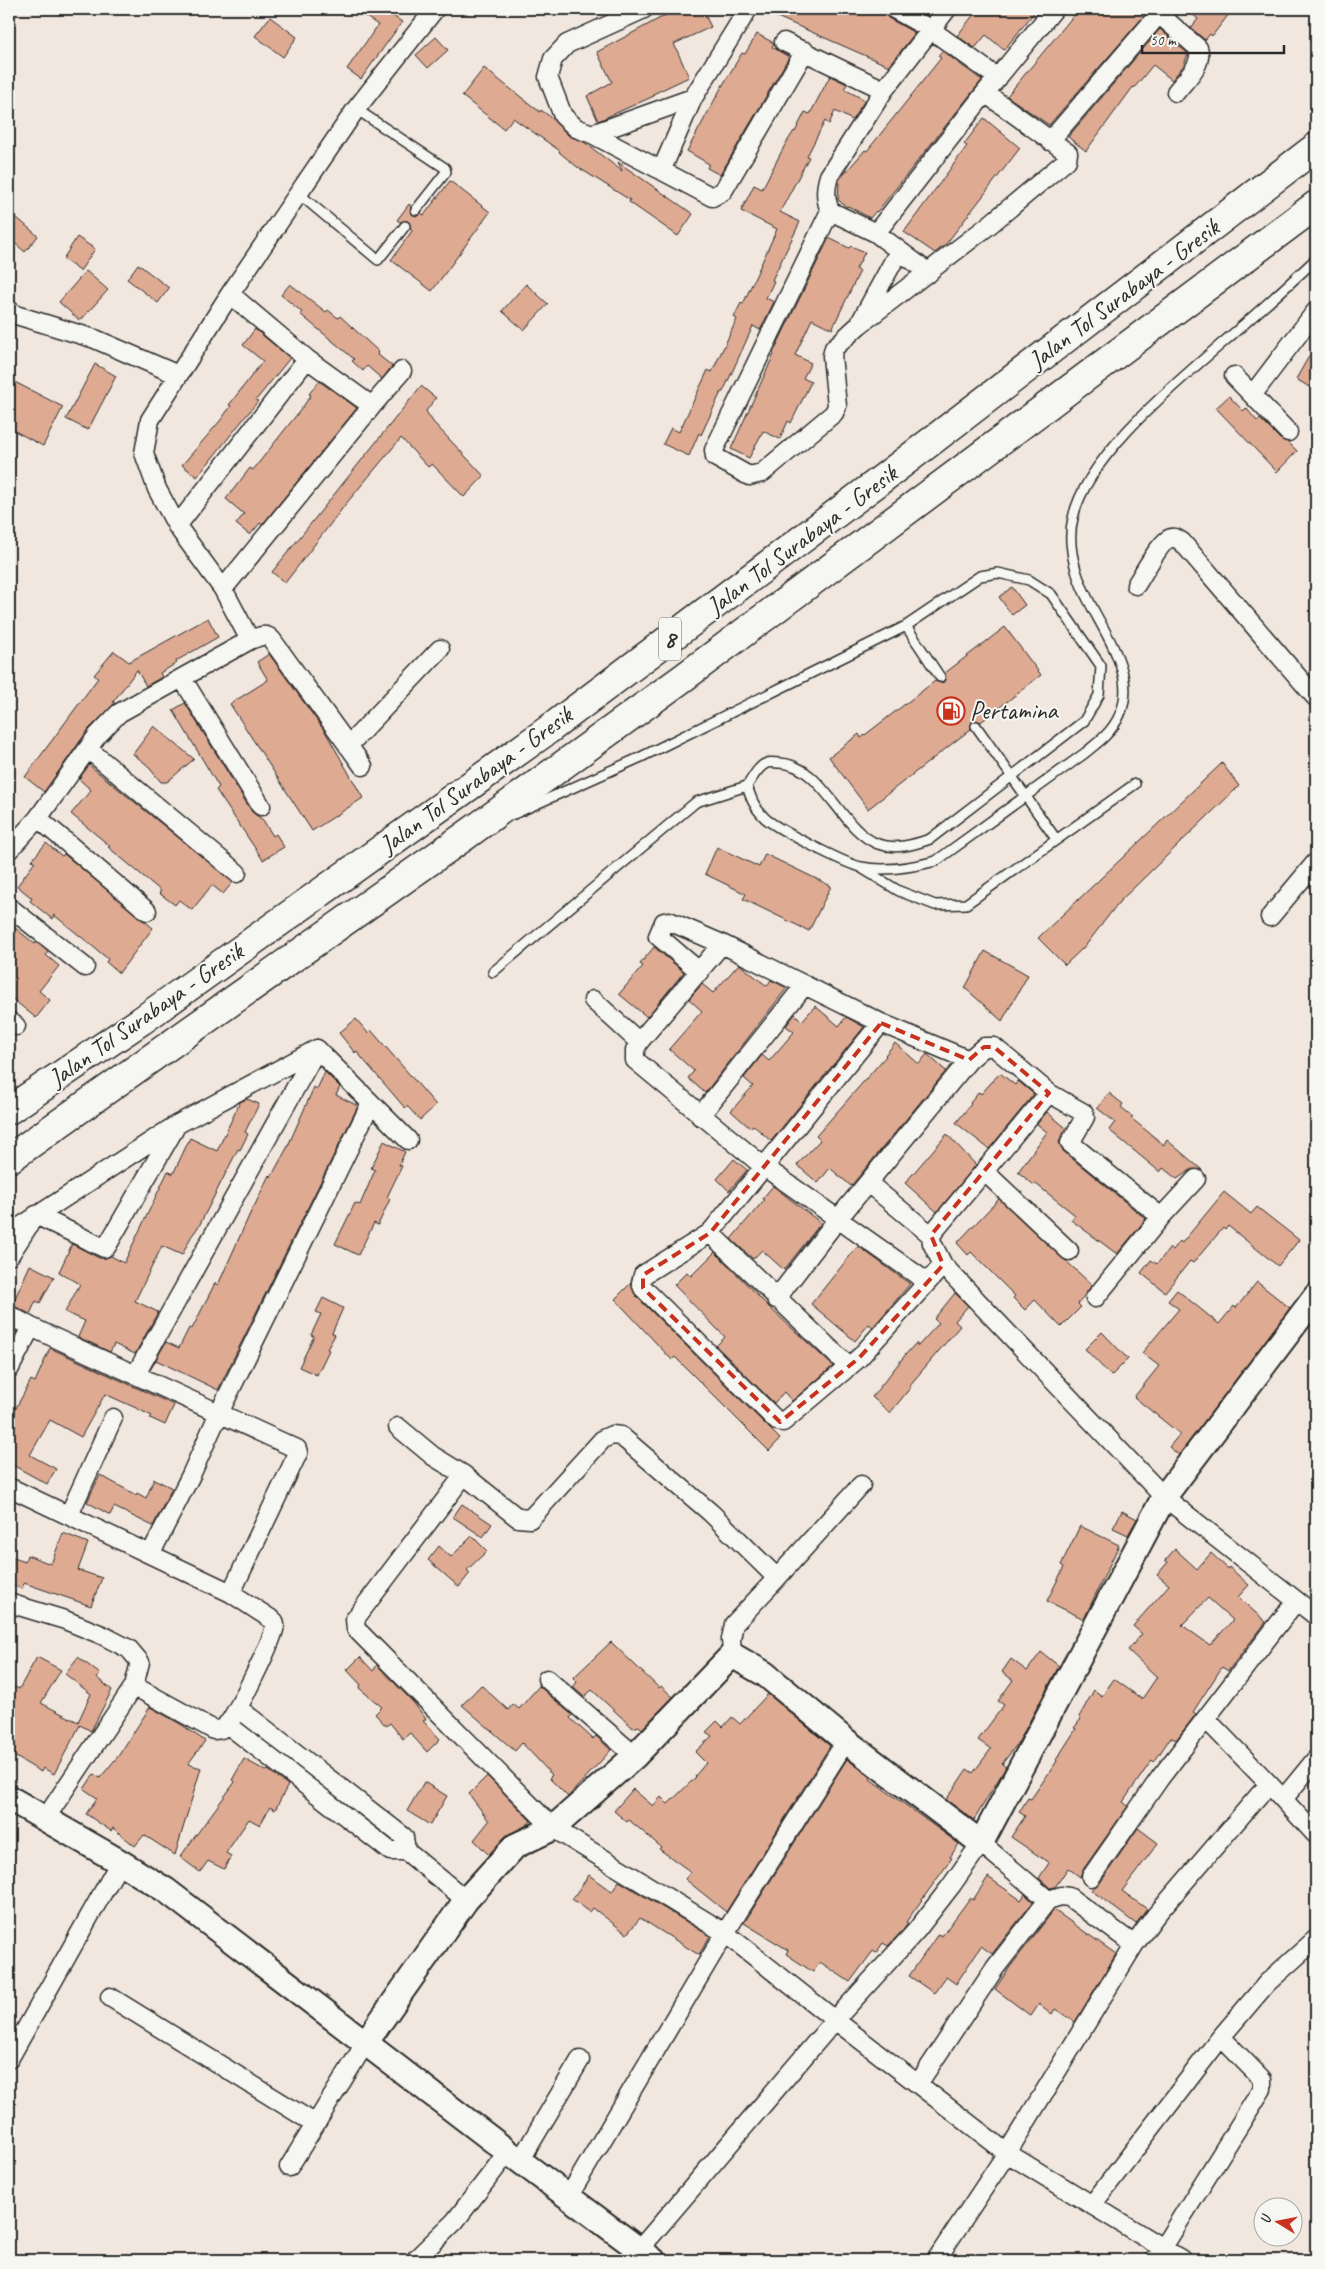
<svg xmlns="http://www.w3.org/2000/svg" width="1325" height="2269" viewBox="0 0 1325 2269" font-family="Caveat,sans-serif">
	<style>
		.building { fill: #deaa92; stroke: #2b2b2b; fill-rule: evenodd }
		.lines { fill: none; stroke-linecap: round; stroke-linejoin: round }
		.lane-casing { stroke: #2b2b2b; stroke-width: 12 }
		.street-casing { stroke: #2b2b2b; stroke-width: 21 }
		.secondary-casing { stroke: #2b2b2b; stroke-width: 28 }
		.highway-casing { stroke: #2b2b2b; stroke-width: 31 }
		.lane { stroke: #f6f6f2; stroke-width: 9 }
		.street { stroke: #f6f6f2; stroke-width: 18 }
		.secondary { stroke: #f6f6f2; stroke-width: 24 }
		.highway { stroke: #f6f6f2; stroke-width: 28 }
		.marked { fill: none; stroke: #c8321e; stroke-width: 4; stroke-dasharray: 10 6; stroke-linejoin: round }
		.labels { text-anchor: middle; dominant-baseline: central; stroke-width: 4; stroke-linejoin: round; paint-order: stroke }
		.shield { fill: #f6f6f2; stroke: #686867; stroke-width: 1 }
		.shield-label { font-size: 24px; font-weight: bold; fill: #2b2b2b }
		.street-label { font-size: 25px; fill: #2b2b2b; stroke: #f6f6f2 }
		.poi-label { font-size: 25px; fill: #2b2b2b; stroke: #f6f6f2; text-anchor: start }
	</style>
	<rect width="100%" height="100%" fill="#f1e7df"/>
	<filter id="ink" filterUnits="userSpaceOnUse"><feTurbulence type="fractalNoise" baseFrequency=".02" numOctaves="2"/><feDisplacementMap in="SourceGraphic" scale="10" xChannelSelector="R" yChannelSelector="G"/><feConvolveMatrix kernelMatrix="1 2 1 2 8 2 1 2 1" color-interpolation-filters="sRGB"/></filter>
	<g filter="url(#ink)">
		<path class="building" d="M354,9h43l-4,7 9,6 -41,57 -14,-10 31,-44z
			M677,9h25l9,18 -37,17 15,33 -36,17 1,2 -56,25 -11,-25 25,-14 -15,-30z
			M759,9h124l5,9 27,15 -26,33z
			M978,9h59l-33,41 -18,-15 -11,13 -18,-12z
			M1079,9h54l10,8 -94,108 -42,-29z
			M1186,9h47l-21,27 -2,-2 -5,6 -14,-12 7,-9z
			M270,17l27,20 -14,20 -28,-21z
			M1160,29l28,25 -4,11 -12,15 -19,-15 -19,23 -1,-1 -47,64 -18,-14z
			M757,34l17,9 -2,4 17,10 -69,118 -13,-7 2,-4 -22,-13 34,-63 21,-35 3,1z
			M436,37l12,13 -20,18 -12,-13z
			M942,51l40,29 -105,132 -1,-1 -6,7 -22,-12 -1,1 -9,-7 1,-20 26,-30 2,1 74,-93 -3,-2z
			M484,68l56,44 1,-2 11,8 17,18 15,6 38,29 -4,-9 75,52 -15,22 -49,-34 1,-2 -54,-34 -17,-14 1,-1 -47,-33 -9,11 -42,-33z
			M830,76l17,8 -3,5 21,11 -13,20 -17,-9 -6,13 -4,-3 -18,35 2,1 -29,55 20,10 -28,58 2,1 -8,17 8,4 -14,28 -7,-4 -30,66h-2l-20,43 -2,-2 -10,23 -26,-12 8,-16 8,4 29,-62 4,2 25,-53 -3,-2 7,-14 2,1 34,-75 -36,-18 13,-26 8,4 23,-44 9,-14 1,1 10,-20 5,2z
			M984,118l36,30 -74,96 -11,9 -31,-21 63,-86 -3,-2z
			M450,181l40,31 -58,79 -41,-31 21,-29 -4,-10 -8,1 -3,-2 12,-16 2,2 -1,6 3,3 5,1 3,-3 3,2z
			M9,211l29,25 -13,16 -16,-14z
			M77,237l18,12 -15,22 -17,-12z
			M829,238l20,10 2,-2 14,6 -9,17 4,2 -28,58 -20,-10 -17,36 16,8 -8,15 8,4 -20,41 -3,-2 -8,18 -17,-8 -14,27 -18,-9 43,-95 -1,-1z
			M138,264l31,24 -11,15 -31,-24z
			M86,271l22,19 -28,31 -21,-19z
			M290,284l36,28 2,-2 10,8 2,-2 39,36 -2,2 15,12 -10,13 -15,-13 -4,5 -11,-10 2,-2 -54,-45 2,-2 -21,-17z
			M526,284l22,20 -24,26 -22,-19z
			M255,329l35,29 -34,42 2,1 -61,76 -15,-12 38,-44 11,-15 -2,-1 34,-44 -20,-16z
			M1316,344v47l-20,-12z
			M95,364l21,12 -28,54 -22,-11z
			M9,379l54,28 -20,39 -34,-18z
			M319,381l38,27 -95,117 -2,-2 -10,12 -14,-11 8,-10 -18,-15 24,-31 3,2 49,-62 9,-13 -2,-1z
			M421,386l15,12 -10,13 7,11 51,54 -20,21 -32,-33 -4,3 -27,-29 -56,67 -60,78 -13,-11z
			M1229,396l14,15 3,-3 11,13 3,-2 20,20 8,3 9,9 -20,21 -61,-64z
			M1012,587l13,18 -13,10 -13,-18z
			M208,618l10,19 -42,24 1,2 -17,10 2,4 -16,9 -9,-16 -24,32 2,1 -27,27 -44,62 -19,-15 73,-99 -4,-3 20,-24 15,11z
			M1005,627l36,48 -60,47 -5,-2 -4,1 -1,8 -103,80 -39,-52 30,-23 2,4 74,-57 5,2 4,-1 2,-5 -1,-4z
			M269,654l57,79 37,65 -51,33 -82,-127 38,-24 -11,-18z
			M185,703l67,109 11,8 10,16 3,-2 8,13 -21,13 -47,-70 3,-3 -46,-77z
			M154,726l40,33 -27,23h-6l-15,-18 -13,-10z
			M1222,763l17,23 -120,116 -33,43 -21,20 -27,-27z
			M89,765l144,117 -10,12 -11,-9 -20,25 -13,-10 -4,5 -16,-12 2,-2 -53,-44 2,-1 -39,-32 20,-24 -12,-11z
			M46,843l16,13 2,-2 89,74 -34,45 -13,-11 2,-3 -23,-19 -31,-25 -2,4 -22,-18 2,-3 -15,-12 18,-24 -3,-2z
			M717,847l42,20 6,-13 66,32 -22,45 -66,-32 3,-5 -41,-20z
			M9,923l26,21 1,-2 12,10 -2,3 13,11 -20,25 11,9 -14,18 -27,-22z
			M654,947l30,25 -37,45 -28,-23 24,-28 -3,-2z
			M985,951l43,24 -26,46 -37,-33z
			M739,964l28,22 4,-6 16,8 -82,105 -17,-15 6,-7 -25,-22 33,-38 -13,-12 13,-15 11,9z
			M815,1006l24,20 7,-9 18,10 -93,114 -18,-16 -3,3 -19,-17 22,-25 -9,-8 18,-23 7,6 25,-29 -8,-6 9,-12 7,7z
			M356,1019l12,14 3,-3 65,75 -16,15 -13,-14 -2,2 -49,-57 -1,2 -16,-20z
			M895,1043l24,21 8,-10 19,17 -95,115 -21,-18 -12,15 -21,-18 23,-25 -4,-4 70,-80 -1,-1z
			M325,1072l15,15 -4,8 22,11 -140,284 -62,-30 -6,10 16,-28 13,6 10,-20 3,1 23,-46 3,2 35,-78h1l15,-32 2,2 16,-29 27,-61 3,2z
			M1000,1073l15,12 3,-4 16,13 -45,55 -33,-26 15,-19 -1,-1 9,-11 2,2z
			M1109,1093l14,11 -2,3 12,10 -2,1 33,27 3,-5 35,30 -10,-1 -15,10 -14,-11 -3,4 -51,-42 6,-8 -18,-14z
			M247,1099l12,5 -14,28 3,2 -8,16 -2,-1 -39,77 -8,11 -9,18 -20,-9 -27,55 23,11 -23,42 -21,-10 -4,8 -32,-15 7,-16 -20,-9 15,-28 -21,-12 13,-28 27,14h6l6,-2 13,7 44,-92 5,3 17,-36 27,13 23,-49z
			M1047,1112l19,16 -7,14 4,9 83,68 -29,35 -46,-34 4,-5 -39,-31 -2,1 -16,-13 29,-40 -10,-8z
			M947,1134l29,31 -39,47 -32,-29z
			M384,1141l21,11 -6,13 3,1 -15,31 3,2 -12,26 -4,-2 -16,32 -23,-11 20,-41 5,2 15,-35 -4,-2z
			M734,1159l13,11 -18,21 -12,-12z
			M773,1186l48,37 -37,47 -22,-20 -9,9 -22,-20 33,-39 -2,-1z
			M1224,1192l27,22 6,-7 42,33 -21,26 -50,-40 -3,4 -2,-2 -30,35 -3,-2 -25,31 -24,-19 10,-13 6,4 13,-16 3,2 7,-9 2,2z
			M999,1199l93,86 -14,19 3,3 -20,20 -26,-27 -10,10 -12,-12 2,-2 -44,-44 -3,3 -11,-12z
			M858,1246l52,38 -37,43 -4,-3 -14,17 -44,-37z
			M715,1252l54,55 64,59 -41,35 -8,-9 -10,11 -58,-57 9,-9 -51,-52 13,-13 4,4z
			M30,1265l24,12 -14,26 -4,-2 -6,13 -18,-9z
			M1257,1282l33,26 -111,147 -10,-8 11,-13 -46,-37 25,-31 -17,-13 37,-44 -11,-8 9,-11 42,34 15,-18 2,2z
			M631,1283l5,13 144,143 -11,12 -94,-94 -3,3 -57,-61z
			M955,1293l13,13 -13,15 5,5 -51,60 2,1 -21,26 -18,-16 34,-43 10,-11 2,3 21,-23 -5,-4z
			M323,1298l20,10 -11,25 3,2 -8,14 2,1 -12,25 -18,-8 15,-31 -3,-1 10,-21 -5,-2z
			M9,1327l8,4 -8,16z
			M1102,1332l26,27 -17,17 -26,-27z
			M50,1348l124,57 -9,20 -15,-7 2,-2 -16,-8 -31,-14 -24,43 -31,-17 -20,35 26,14 -9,15 -38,-21v-42l22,-41 4,2z
			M100,1475l36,20 1,-2 9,5 8,-19 18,9 -19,38 -39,-19 -4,8 -23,-13z
			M462,1504l30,20 -9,13 -30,-20z
			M1122,1511l15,8 -9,16 -15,-7z
			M1080,1526l39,19 -35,74 -37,-18 17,-34 -3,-2z
			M63,1533l25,10 -10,27 24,8 -11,28 -67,-23 -2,6 -13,-5v-28l16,6 2,-7 24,9z
			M472,1536l15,15 -20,19 3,3 -11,14 -31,-27 11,-14 12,11z
			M1175,1549l22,20 14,-16 17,16 1,-2 20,18 -11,12 28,25 -38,49 -6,-4 -29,45 3,2 -20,26 -5,-3 -17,25 -2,-2 -29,42 5,4 -46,65 -2,6 -12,-9 -13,19 -5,1 -11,-10 10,-15 -38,-26 14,-21 -6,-4 9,-14 3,1 26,-38 -1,-1 20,-31 -2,-1 7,-9 -2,-2 15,-27 8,6 12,-17 28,20 15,-22 -29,-27 14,-16 -9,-8 36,-41 -12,-10 11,-13 -3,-2zM1208,1598l25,22 -23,25 -28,-20z
			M611,1642l48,46 2,-2 12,11 -31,32 -3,-3 -6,2 -41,-38 -8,7 -11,-10 4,-5 -4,-4z
			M1041,1652l18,14 -41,77 -16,21 4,3 -32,53 -28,-20 21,-31 6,4 18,-24 -13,-9 26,-35 -6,-4 15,-21 -11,-8 9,-13 16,12z
			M37,1657l24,13 -20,33 37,19 13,-28 -26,-20 13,-17 22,17 -3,4 15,12 -21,41 -11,-6 -26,49 -11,-6 -2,4 -32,-19v-69l10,5z
			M360,1657l13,14 4,-6 36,37 13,17 -3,2 17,18 -13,13 -17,-19 -7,6 -13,-16 -4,3 -11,-12 7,-7 -23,-19 2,-3 -14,-15z
			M481,1685l27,25 5,-6 6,5 20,-23 33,29 -2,3 23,21 3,-3 15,14 -43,47 -19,-19 3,-3 -30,-32 -7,8 -53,-46z
			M768,1694l62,52 -104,166 -41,-33 6,-7 -32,-23 2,-2 -32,-27 -2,2 -13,-11 19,-22 20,17 8,-9 7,7 28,-27 -1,-1 11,-13 -11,-11 17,-16 -6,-4 11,-11 6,6 9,-10 8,7z
			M150,1707l32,18 23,16 -17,23 13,4 -26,87 -31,-20 -9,11 -22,-18 -2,3 -25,-17 11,-16 -13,-9 10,-15 6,4 19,-23z
			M244,1759l22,12 2,-1 20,15 -13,25 -5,-3 -10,18 -11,-6 -23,34 5,3 -7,13 -16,-8 -8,11 -20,-15 55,-75 -3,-2z
			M847,1759l24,18 -1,2 89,65 -9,13 2,1 -46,64 2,1 -4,6 -16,17 -5,-3 -7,10 -3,-2 -23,31 -30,-20 -7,10 -27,-18 2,-4 -44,-27z
			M487,1776l44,45 -4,4 -22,12 -16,18 -15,-15 15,-19 -20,-27z
			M424,1782l23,14 -17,29 -23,-14z
			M1138,1828l20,15 -36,48 25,18 -11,15 -45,-34 9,-7z
			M589,1875l23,17 7,-11 91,55 -11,19 -59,-37 -13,16 -34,-26 -3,4 -18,-13z
			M988,1877l33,23 4,-6 8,8 -41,52 -11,-8 -25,38 -10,-7 -12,16 -25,-17 29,-42 4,2 28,-38 3,2z
			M1054,1910l62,44 -41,68 -20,-13 -3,5 -13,-10 -8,12 -36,-27 15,-22z"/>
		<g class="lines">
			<g class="lane-casing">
				<path id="lane" d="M356,109l89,59 1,4 -30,38
					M298,193l80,67 27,-34
					M906,626l34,51
					M976,726l80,113
					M514,814l125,-56 154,-76 113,-56 74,-50 18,-3 31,7 22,14 50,72 -2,29 -15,26 -154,118c-17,6 -34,11 -52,5 -38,-14 -55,-80 -99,-81 -3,0 -9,-1 -12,0 -9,3 -15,16 -20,23 4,12 7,21 16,30 9,11 83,48 98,51 24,5 52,0 75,-6l149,-108c6,-5 14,-11 20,-17 53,-54 -15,-113 -29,-166 -5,-16 -7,-36 -3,-52 13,-61 101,-133 147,-173 33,-28 65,-57 96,-86
					M863,869l36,22 36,14 31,-1 169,-120
					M493,972l203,-170 51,-16"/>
			</g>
			<g class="street-casing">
				<path id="street" d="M644,9l-77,35 -14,15 -5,18 15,39 13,12 16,6 120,63 11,-6 82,-140
					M894,9l36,20 68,49
					M1153,9l45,39c6,16 -12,31 -22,44
					M784,42l100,48
					M592,134l101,-36
					M1050,141l109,-127
					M662,169l31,-71 55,-89
					M830,211l-116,239 1,7 34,19 13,-3 72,-60 3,-7 -5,-50 2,-8 25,-23 129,-99 79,-66 1,-7 -83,-60
					M876,233l109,-140 69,-84
					M929,273l-53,-40 -46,-22c-5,-13 -5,-22 -1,-35l55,-86 63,-81
					M9,310l7,5 79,24 83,36
					M861,321l38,-70
					M1234,376l54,56
					M1253,394l63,-83
					M372,406l30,-35
					M177,526l130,-167
					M1136,585c6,-9 25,-45 35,-47 5,-1 8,2 11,4l134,156
					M223,589l149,-183 -65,-47 -77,-65
					M250,640l-27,-51 -46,-63 -20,-37 -13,-36 6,-33 80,-126 126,-185 79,-100
					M182,678l79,128
					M348,746l92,-97
					M88,749l149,124
					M38,818l109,93
					M9,850l29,-32 59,-82 22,-23 131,-73c9,-3 16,-8 22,0l91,126
					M9,907l76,60
					M1270,917l46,-55
					M722,944l-83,98 -4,8v10l128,106 164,116
					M700,972l-42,-36 6,-14 5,-1 53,23 159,79 88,37
					M593,1000l46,42
					M9,1021l7,5
					M881,1023l-171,210 -67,42 -2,8 2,5 134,133 6,1 76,-64 84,-93
					M317,1049l91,91
					M1049,1093l-118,142 1,8 11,22 221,232 152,119
					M700,1116l104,-130
					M984,1171l85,80
					M868,1183l63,52
					M36,1215l68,33 3,-2 68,-118
					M710,1233l139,134
					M9,1234l167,-109 141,-76
					M9,1256l20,-31
					M1095,1298l66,-81
					M776,1299l61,-79 132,-160 15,-13h10l55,46 35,20 1,4 -15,26 91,74 35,-38
					M9,1315l22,12 266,122 1,4 -67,140
					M9,1370l22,-43
					M136,1374l181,-325
					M398,1427l35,29 31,19
					M69,1515l44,-97
					M151,1553l40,-78 28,-62 152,-310
					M777,1578l84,-93
					M9,1603l56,17 37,15 27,14 11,13 -6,24 80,44c6,0 9,-1 14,-6 9,-12 46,-85 47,-99l-1,-4 -43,-28 -218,-104
					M732,1655l-1,-16 3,-15 43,-46 -66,-65 -90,-77 -9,-1 -9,4 -73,80 -12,-1 -54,-43 -109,144 1,10 197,199 172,105 110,87 172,133 175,107
					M547,1679l88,77
					M1206,1719l64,66
					M227,1724l163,127h16l-2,-14 -166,-129
					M1284,1798l32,-39
					M45,1819l89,-133
					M406,1851l60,49
					M1091,1877l69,-99 136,-177
					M1048,1900l13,-4 8,1 60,44
					M110,1997l204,126
					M9,2059l111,-197
					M520,2161l60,-101
					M289,2167l77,-125
					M569,2196l156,-263 121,-192
					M1092,2205l129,-168 46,-54 49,-44
					M639,2250l196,-230 81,-89 35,-45 30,-43 67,57 -53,68 -77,116
					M415,2260l40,-39 53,-69
					M936,2260l71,-107 127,-208 22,-30 104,-121 10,-9 46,50
					M1155,2260l107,-171v-10l-41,-42"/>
			</g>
			<g class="secondary-casing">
				<path id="secondary" d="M9,1798l111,64 47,29 341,261 145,108
					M366,2042l100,-142 49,-54 38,-18 82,-72 97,-101 33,19 81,67 135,102 183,-346 152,-201"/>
			</g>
			<g class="highway-casing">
				<path id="highway" d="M9,1110l132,-89 407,-291 330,-248 438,-335
					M9,1159l456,-323 218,-158 633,-473"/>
			</g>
			<use href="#lane" class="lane"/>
			<use href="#street" class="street"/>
			<use href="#secondary" class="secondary"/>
			<use href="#highway" class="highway"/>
		</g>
	</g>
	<path class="marked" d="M881,1023l88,37 15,-13h10l55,46 -118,142 12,30 -84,93 -79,64 -137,-134v-13l67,-42z"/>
	<defs>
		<g id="fuel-ring" transform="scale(1.4375)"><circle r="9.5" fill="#f6f6f2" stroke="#c8321e" stroke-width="1.5"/><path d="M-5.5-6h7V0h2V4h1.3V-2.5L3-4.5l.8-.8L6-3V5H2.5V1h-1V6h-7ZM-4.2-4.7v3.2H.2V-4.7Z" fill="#c8321e"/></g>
	</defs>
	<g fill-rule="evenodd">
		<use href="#fuel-ring" x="951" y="711"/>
	</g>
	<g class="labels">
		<rect class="shield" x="659" y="617.5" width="22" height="43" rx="4"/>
		<g class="shield-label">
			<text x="670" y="639">8</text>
		</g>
		<g class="street-label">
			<text transform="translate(1124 294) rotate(-37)">Jalan Tol Surabaya - Gresik</text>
			<text transform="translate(802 540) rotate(-37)">Jalan Tol Surabaya - Gresik</text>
			<text transform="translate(476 780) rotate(-36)">Jalan Tol Surabaya - Gresik</text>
			<text transform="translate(146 1015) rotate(-35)">Jalan Tol Surabaya - Gresik</text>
		</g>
		<g class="poi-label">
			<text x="970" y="711">Pertamina</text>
		</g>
	</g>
	<rect width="1325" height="2269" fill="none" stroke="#f6f6f2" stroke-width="30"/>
	<rect x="15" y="15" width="1295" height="2239" fill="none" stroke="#2b2b2b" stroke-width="2" filter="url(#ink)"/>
	<g transform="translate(1278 2222) rotate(280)"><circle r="24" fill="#f6f6f2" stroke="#a5a5a2"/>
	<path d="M0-4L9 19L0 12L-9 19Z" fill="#c8321e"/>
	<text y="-8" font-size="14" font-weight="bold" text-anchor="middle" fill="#2b2b2b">U</text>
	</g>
	<path d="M1142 45v8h142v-8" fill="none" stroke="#2b2b2b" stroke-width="2.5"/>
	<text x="1150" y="45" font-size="15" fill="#2b2b2b" stroke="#f6f6f2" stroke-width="4" paint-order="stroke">50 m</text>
</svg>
